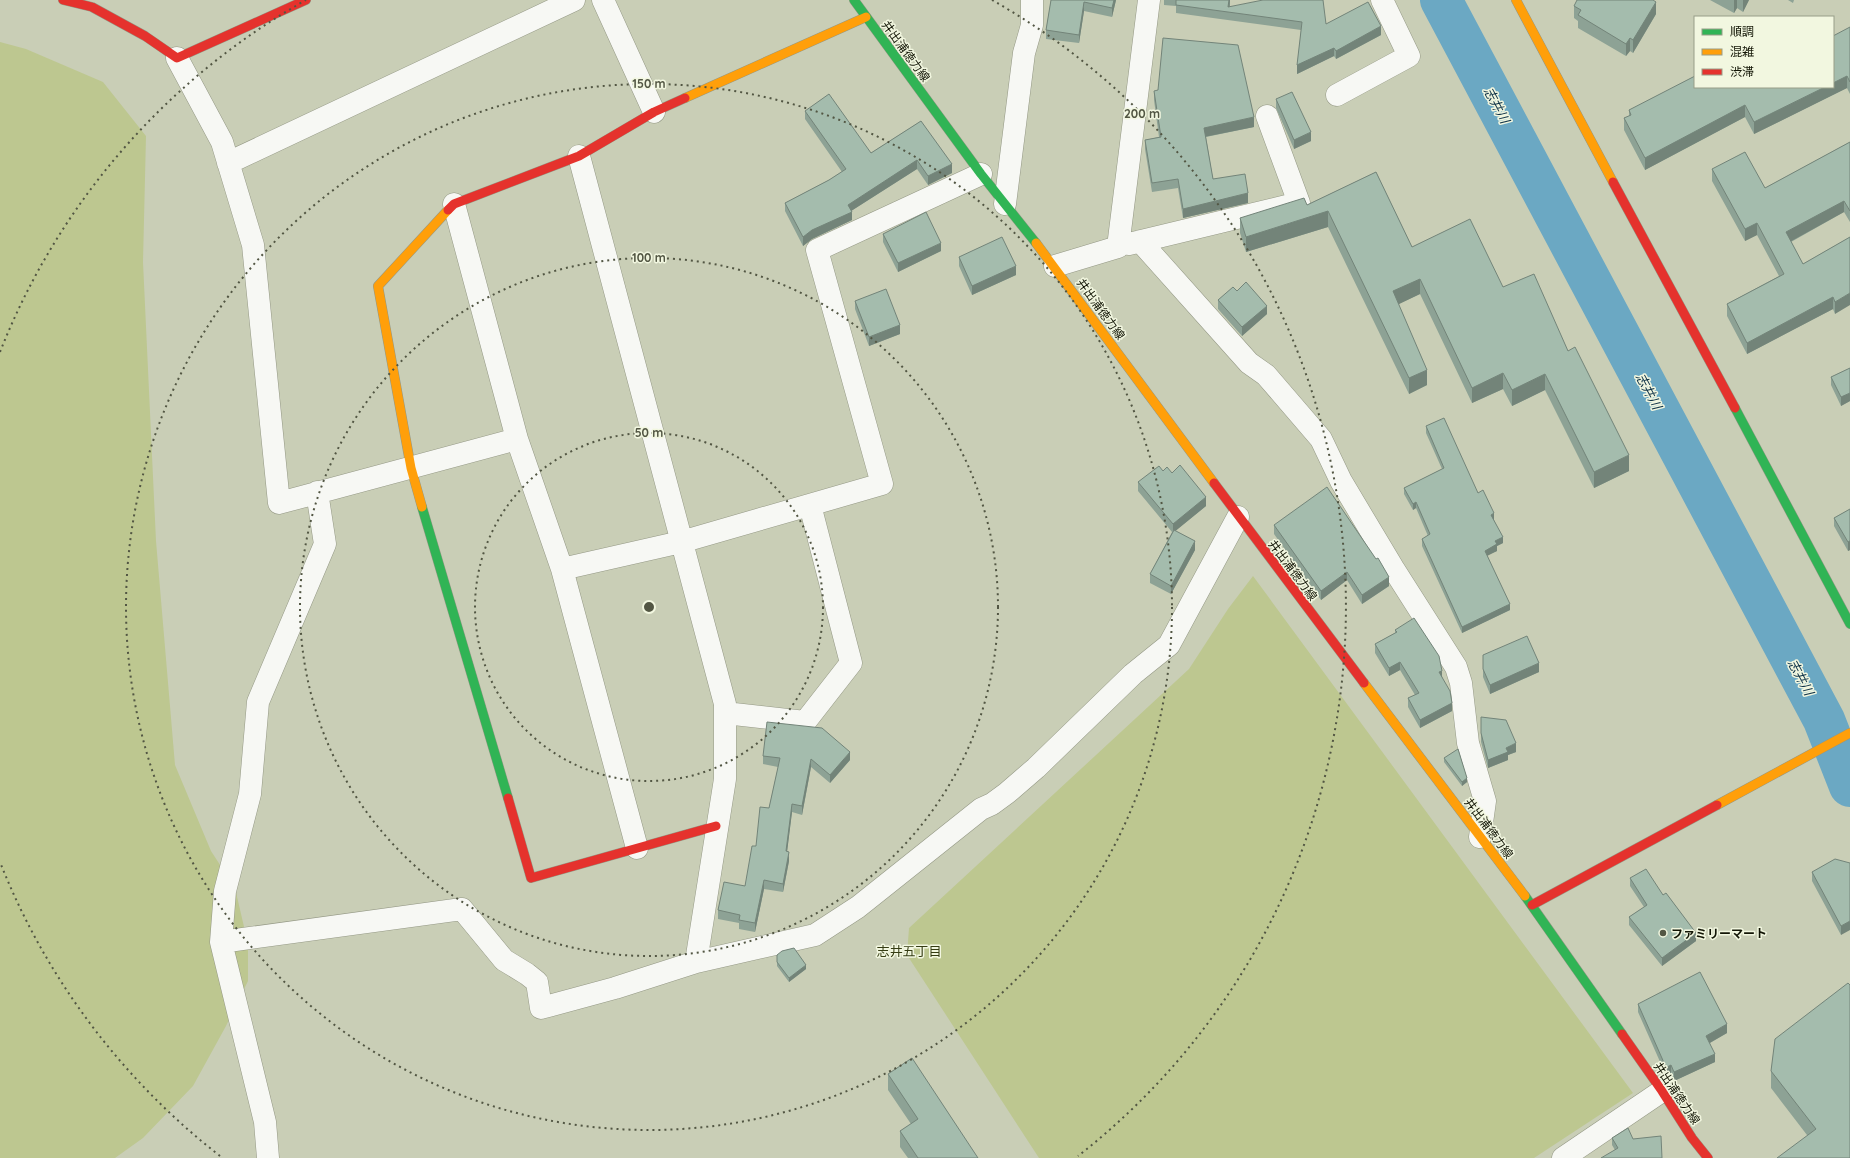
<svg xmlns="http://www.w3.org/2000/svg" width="1850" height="1158" viewBox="0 0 1850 1158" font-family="Quicksand,'Noto Sans JP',sans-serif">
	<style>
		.green { fill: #bdc790 }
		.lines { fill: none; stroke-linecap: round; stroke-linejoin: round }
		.river { stroke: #6ba8c3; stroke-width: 42 }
		.street-casing { stroke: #949885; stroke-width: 23 }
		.fast-casing { stroke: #949885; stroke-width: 10 }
		.slow-casing { stroke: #949885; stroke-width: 10 }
		.jam-casing { stroke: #949885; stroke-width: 10 }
		.street { stroke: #f7f8f4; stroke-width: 22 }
		.fast { stroke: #30b455; stroke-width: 9 }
		.slow { stroke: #ff9f0a; stroke-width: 9 }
		.jam { stroke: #e5322d; stroke-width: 9 }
		.wall { fill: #8da295 }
		.shaded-wall { fill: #738479 }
		.building { fill: #a4bcad; stroke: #738479 }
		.ring { fill: none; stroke: #525643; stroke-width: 2; stroke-dasharray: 2 4 }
		.poi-dot { fill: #525643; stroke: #f2f7e0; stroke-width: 1.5 }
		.labels { text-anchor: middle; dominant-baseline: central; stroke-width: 3; stroke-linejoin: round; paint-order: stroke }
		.street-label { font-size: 12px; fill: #121505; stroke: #f2f7e0 }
		.poi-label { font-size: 12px; font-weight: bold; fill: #121505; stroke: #f2f7e0; text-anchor: start }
		.water-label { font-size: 13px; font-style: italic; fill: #0e3247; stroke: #f2f7e0 }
		.neighbourhood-label { font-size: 13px; fill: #353c13; stroke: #f2f7e0 }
		.centre { fill: #525643; stroke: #f2f7e0; stroke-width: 2 }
		.ring-label { font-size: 12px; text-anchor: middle; font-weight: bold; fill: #525643; stroke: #f2f7e0; stroke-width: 3; stroke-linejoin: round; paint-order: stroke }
	</style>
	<rect width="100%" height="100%" fill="#c9ceb6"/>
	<path class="green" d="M0,42l26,7 77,33 43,54 -3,126 13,279 19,224 36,86 24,37 13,56v37l-22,45 -33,60 -50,52 -28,20h-115z
		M1253,576l380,517 -99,65h-495l-132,-203 2,-27 280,-259 39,-60z"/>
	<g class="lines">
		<path class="river" d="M1441,0l383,720 26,66"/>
		<g class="street-casing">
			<path id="street" d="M603,0l51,112
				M177,58l45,84 31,103 26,258 238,-64
				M1337,95l72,-39 -27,-56
				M579,156l146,548v75l-29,183
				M228,163l346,-163
				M454,204l63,235 45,130 75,279
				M1005,204l19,-151 8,-28v-25
				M1140,241l109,122 17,12 55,64 20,42 52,87 63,99 5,16 7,60 17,58 -5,36
				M1129,244l170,-41 -32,-87
				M1055,266l63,-19 31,-247
				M562,569l119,-27 201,-58 -65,-234 164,-76
				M725,713l80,9 46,-59 -41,-158
				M221,942l241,-33 42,51 23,14 10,8 4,26 74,-20 81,-26 119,-27 43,-28 123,-98 11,-5 15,-11 29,-25 97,-94 36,-29 69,-128
				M268,1158l-3,-36 -44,-180 4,-51 25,-97 8,-92 67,-158 -8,-52
				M1563,1158l99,-67"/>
		</g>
		<g class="fast-casing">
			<path id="fast" d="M854,0l127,174 55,69
				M1735,408l115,216
				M422,507l86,291
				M1525,896l97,138"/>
		</g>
		<g class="slow-casing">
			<path id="slow" d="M1516,0l97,182
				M685,98l181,-81
				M1036,243l178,240
				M422,507l-11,-39 -33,-182 70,-76
				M1364,683l161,213
				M1717,805l133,-72"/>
		</g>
		<g class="jam-casing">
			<path id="jam" d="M63,0l29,7 53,29 32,22 129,-58
				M1613,182l122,226
				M448,210l6,-6 125,-48 75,-44 31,-14
				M1214,483l150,200
				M508,798l23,80 185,-52
				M1532,905l185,-100
				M1622,1034l40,57 30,47 16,20"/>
		</g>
		<use href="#street" class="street"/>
		<use href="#fast" class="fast"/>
		<use href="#slow" class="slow"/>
		<use href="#jam" class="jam"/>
	</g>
	<path class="wall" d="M1051,0h65l-4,17 -28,-6 -5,32 -33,-4v-9z
		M1164,0h66v6l151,29 -45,24 -2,-3 -37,18 4,-44 -125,-17v-7l-12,-1z
		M1710,0h39l-6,12 -6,-4 -3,5z
		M1788,0h6l-1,3z
		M1574,6l82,8 -23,39 -3,-2 -4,5 -48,-28v-7l-4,-3z
		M1850,27v67l-3,-6 -93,46 -9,-17 -100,53 -21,-40v-12l5,-2v-6l66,-23h138z
		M1154,91l100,36 -48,10 7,42 35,24 -65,15 -5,-30 -26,4 -7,-43v-9l14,-3 -5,-37z
		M1276,99l35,42 -17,8 -18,-41z
		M805,111l66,42 50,-32 31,52 -24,12 -11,-16 -66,42 1,9 -40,19 -9,7 -18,-35v-8l44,-23 13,-8 -37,-53z
		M1850,142v80l-6,-10 -53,30 12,22 47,-27 -15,77 -2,-5 -86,45 -20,-38v-12l52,-28 -22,-41 -12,6 -33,-60v-12l53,19z
		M1376,172l36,75 91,40 65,64 61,120 -35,17 -49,-98 -33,16 -9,-17 -31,14 -52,-109 -22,10 29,81 -18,9 -81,-167 -82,25 -6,-19v-15l67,-13z
		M883,234l58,17 -43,21 -15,-30z
		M959,257l57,18 -44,20 -13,-29z
		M1237,291l30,23 -25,22 -24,-27v-9z
		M855,301l45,33 -31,12 -14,-37z
		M1850,368v33l-9,5 -10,-21v-8z
		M1426,426l52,67 16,27 9,23 -6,3v5l-10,4 23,55 -48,23 -40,-87v-7l6,-3 -12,-28 -3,2 -9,-16v-6l38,-19 -16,-36z
		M1172,473l34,33 -31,25 20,19 -24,44 -21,-11v-9l22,-42 -34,-41v-9z
		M1850,509v41l-2,1 -14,-25v-8z
		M1274,525l115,61 -27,18 -15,-24 -26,20 -47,-66z
		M1395,630l47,46 10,35 -32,17 -12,-21v-9l7,-3 -15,-25 -11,6 -14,-23v-9l20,-11z
		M1483,655l56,17 -49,22 -7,-17z
		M1481,717l35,35 -8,3v5l-20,8 -7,-26z
		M763,756l87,4 -20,23 -19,-16 -9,48 -10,-3 -5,40 2,9 -6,31 -19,-3 -9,43 -16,-3v-6l-21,-4v-9l27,-24 24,-78 9,-41 -15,-3z
		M1444,758l23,24 -5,4 -18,-24z
		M1850,863l-9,72 -29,-54v-9z
		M1630,878l33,17 33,46 -34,25 -33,-41v-8l15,-10 -14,-21z
		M777,955l29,14 -17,13 -12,-16z
		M1638,1004l89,29 -17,10 5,19 -41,19 -3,-7 -4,2 -2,-3 -27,-61z
		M1771,1071l79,87 -43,-23 -36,-47z
		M888,1074l90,84h-70l-8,-11v-16l11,-7 -23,-34z
		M1612,1138l21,1 -18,11 -3,-5z"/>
	<path class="shaded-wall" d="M1114,0h2l-4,17v-9z
		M1229,0h1l-1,12 -1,-5z
		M1734,0h3v8l-3,5z
		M1743,0h6l-6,12z
		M1084,2v9l-5,32v-8z
		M1656,2v12l-23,39v-13z
		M1381,26v9l-45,24v-8z
		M1630,38v13l-4,5v-12z
		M1334,48v8l-37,18v-9z
		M1847,76v12l-93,46v-12l71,-35h8v-4z
		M1745,105v12l-100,53v-12z
		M1254,117v10l-50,10v-9z
		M1311,132v9l-17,8v-9z
		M917,160v9l-69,44v-8z
		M952,164v9l-24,12v-9z
		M1248,193v10l-65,15v-9z
		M1844,201v11l-58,32v-12z
		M1328,211v16l-82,25v-15z
		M852,212v8l-40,19 -9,7v-9l9,-7z
		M1757,223v12l-12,6v-12z
		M941,243v8l-43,21v-9z
		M1016,266v9l-44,20v-9z
		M1420,279v15l-27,13v-16z
		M1850,293v12l-15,9v-12z
		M1833,297v12l-86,45v-11z
		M1267,306v8l-25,22v-9z
		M900,325v9l-31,12v-9z
		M1427,370v15l-18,9v-16z
		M1503,373v16l-31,14v-15z
		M1545,374v16l-33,16v-16z
		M1850,393v8l-9,5v-9z
		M1629,455v16l-35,17v-16z
		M1206,497v9l-33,27v-9z
		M1416,502v6l-3,2v-6z
		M1494,513v7l-3,1v-6z
		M1503,537v6l-6,3v5l-12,6v-6l10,-10z
		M1195,541v9l-24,44v-8z
		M1850,541v9l-2,1v-9z
		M1347,572v8l-26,20v-9z
		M1389,577v9l-27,18v-9z
		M1510,604v6l-48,23v-6z
		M1400,662v8l-11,6v-8z
		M1539,663v9l-49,22v-9z
		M1442,671v8l-3,-7z
		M1452,703v8l-32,17v-8z
		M1516,743v9l-8,3v5l-20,8v-8l18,-12z
		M850,752v8l-20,23v-8z
		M811,759v8l-9,48v-9z
		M1467,778v4l-5,4v-4z
		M792,804v8l-6,48v-9z
		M789,852v9l-6,31v-8z
		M764,880v9l-9,43v-9z
		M1850,921v9l-9,5v-9z
		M1696,933v8l-34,25v-8z
		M806,965v4l-17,13v-4z
		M1727,1024v9l-21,12v-9z
		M1715,1054v8l-41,19v-9z
		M1671,1065v9l-4,2v-9z"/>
	<path class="building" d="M1051,0h63l-2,8 -28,-6 -5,33 -33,-5z
		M1176,0h53l-1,7 35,-7h60l3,24 42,-22 13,24 -45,25 -2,-3 -37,17 5,-43 -126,-17z
		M1577,0h76l3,2 -23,38 -3,-2 -4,6 -48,-29 3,-5 -7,-4z
		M1850,27v55l-3,-6 -14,7v-47z
		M1163,38l75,7 16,72 -50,11 9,51 32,-5 3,19 -65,16 -5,-30 -26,4 -7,-43 16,-3 -7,-46 4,-1z
		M1695,76v11h130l-71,35 -9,-17 -100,53 -21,-40 7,-3 -2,-5z
		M1292,92l19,40 -17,8 -18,-41z
		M829,94l42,59 50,-32 31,43 -24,12 -11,-16 -69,45 4,7 -40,18 -9,7 -18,-34 44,-23 17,-11 -41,-58z
		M1850,142v69l-6,-10 -58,31 17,32 47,-27v56l-15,9 -2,-5 -86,46 -20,-39 57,-30 -27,-51 -12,6 -33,-60 33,-17 20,36z
		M1376,172l36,75 58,-28 33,68 31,-13 34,77 7,-4 54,108 -35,17 -49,-98 -33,16 -9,-17 -31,15 -52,-109 -27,12 34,79 -18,8 -81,-167 -82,26 -6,-19 64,-20 3,7z
		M926,212l15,31 -43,20 -15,-29z
		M1002,237l14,29 -44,20 -13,-29z
		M1246,282l21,24 -25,21 -24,-27 15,-13 4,4z
		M886,289l14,36 -31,12 -14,-36z
		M1850,368v25l-9,4 -10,-20z
		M1444,418l34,75 5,-3 11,23 -3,2 12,22 -8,4 2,3 -12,7 25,53 -48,23 -40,-88 8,-5 -14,-32 -3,2 -9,-16 40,-20 -18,-42z
		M1180,465l26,32 -33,27 -35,-42 21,-16 4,5 4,-4 5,6z
		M1327,487l49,72 2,-1 11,19 -27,18 -15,-23 -26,19 -47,-66z
		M1850,509v32l-2,1 -14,-24z
		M1174,530l21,11 -24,45 -21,-12z
		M1414,618l25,38 3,15 -3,1 11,19 2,12 -32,17 -12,-22 11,-5 -19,-31 -11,6 -14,-24 22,-12 -2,-2z
		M1527,636l12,27 -49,22 -7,-16v-14z
		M1481,717l25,3 10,23 -10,5 2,4 -20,8 -7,-27z
		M767,722l55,6 28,24 -20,23 -19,-16 -9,47 -10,-2 -6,47 3,1 -6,32 -19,-4 -9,43 -16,-3 1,-5 -22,-5 6,-28 21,4 7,-40h4l4,-39 9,1 11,-50 -17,-2z
		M1458,749l9,29 -5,4 -18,-24z
		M1835,859l15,4v58l-9,5 -29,-54z
		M1646,869l17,26 3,-2 30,40 -34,25 -33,-41 18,-12 -17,-27z
		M794,948l12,17 -17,13 -12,-16v-7l5,-4z
		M1700,972l27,52 -21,12 9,18 -41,18 -3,-7 -4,2 -2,-2 -27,-61z
		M1848,983l2,2v173h-73l39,-29 -45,-58 4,-32z
		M912,1058l66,100h-60l-18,-27 18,-12 -30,-45z
		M1628,1128l5,11 28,-3 1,22h-61l17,-10 -6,-10z"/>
	<g class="ring">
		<circle cx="649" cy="607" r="174"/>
		<circle cx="649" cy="607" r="349"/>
		<circle cx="649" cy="607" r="523"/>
		<path d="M220 1156A697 697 0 0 1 0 862M0 352A697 697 0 0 1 306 0M992 0A697 697 0 0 1 1078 1156"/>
	</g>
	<circle class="poi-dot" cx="1663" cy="933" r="4"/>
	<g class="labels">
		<g class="street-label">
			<text transform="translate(906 51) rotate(54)">井出浦徳力線</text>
			<text transform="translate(1101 309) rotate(54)">井出浦徳力線</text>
			<text transform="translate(1293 570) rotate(53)">井出浦徳力線</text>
			<text transform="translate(1489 828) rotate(53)">井出浦徳力線</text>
			<text transform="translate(1677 1093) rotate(56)">井出浦徳力線</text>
		</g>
		<g class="poi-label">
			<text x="1671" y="933">ファミリーマート</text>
		</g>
		<g class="water-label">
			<text transform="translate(1497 105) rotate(62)">志井川</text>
			<text transform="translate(1649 391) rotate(62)">志井川</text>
			<text transform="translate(1801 677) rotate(62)">志井川</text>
		</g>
		<g class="neighbourhood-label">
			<text x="909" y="951">志井五丁目</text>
		</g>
	</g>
	<circle cx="649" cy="607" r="6" class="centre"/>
	<g class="ring-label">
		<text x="649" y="88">150 m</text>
		<text x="1142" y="118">200 m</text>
		<text x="649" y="262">100 m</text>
		<text x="649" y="437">50 m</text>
	</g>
	<rect x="1694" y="16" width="140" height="72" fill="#f2f7e0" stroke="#989d88"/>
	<rect x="1702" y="29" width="20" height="6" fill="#30b455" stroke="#989d88"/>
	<text x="1730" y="36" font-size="12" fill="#121505">順調</text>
	<rect x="1702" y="49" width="20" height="6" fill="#ff9f0a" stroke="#989d88"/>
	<text x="1730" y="56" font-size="12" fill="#121505">混雑</text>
	<rect x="1702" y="69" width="20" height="6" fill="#e5322d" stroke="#989d88"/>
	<text x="1730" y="76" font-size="12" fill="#121505">渋滞</text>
</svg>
